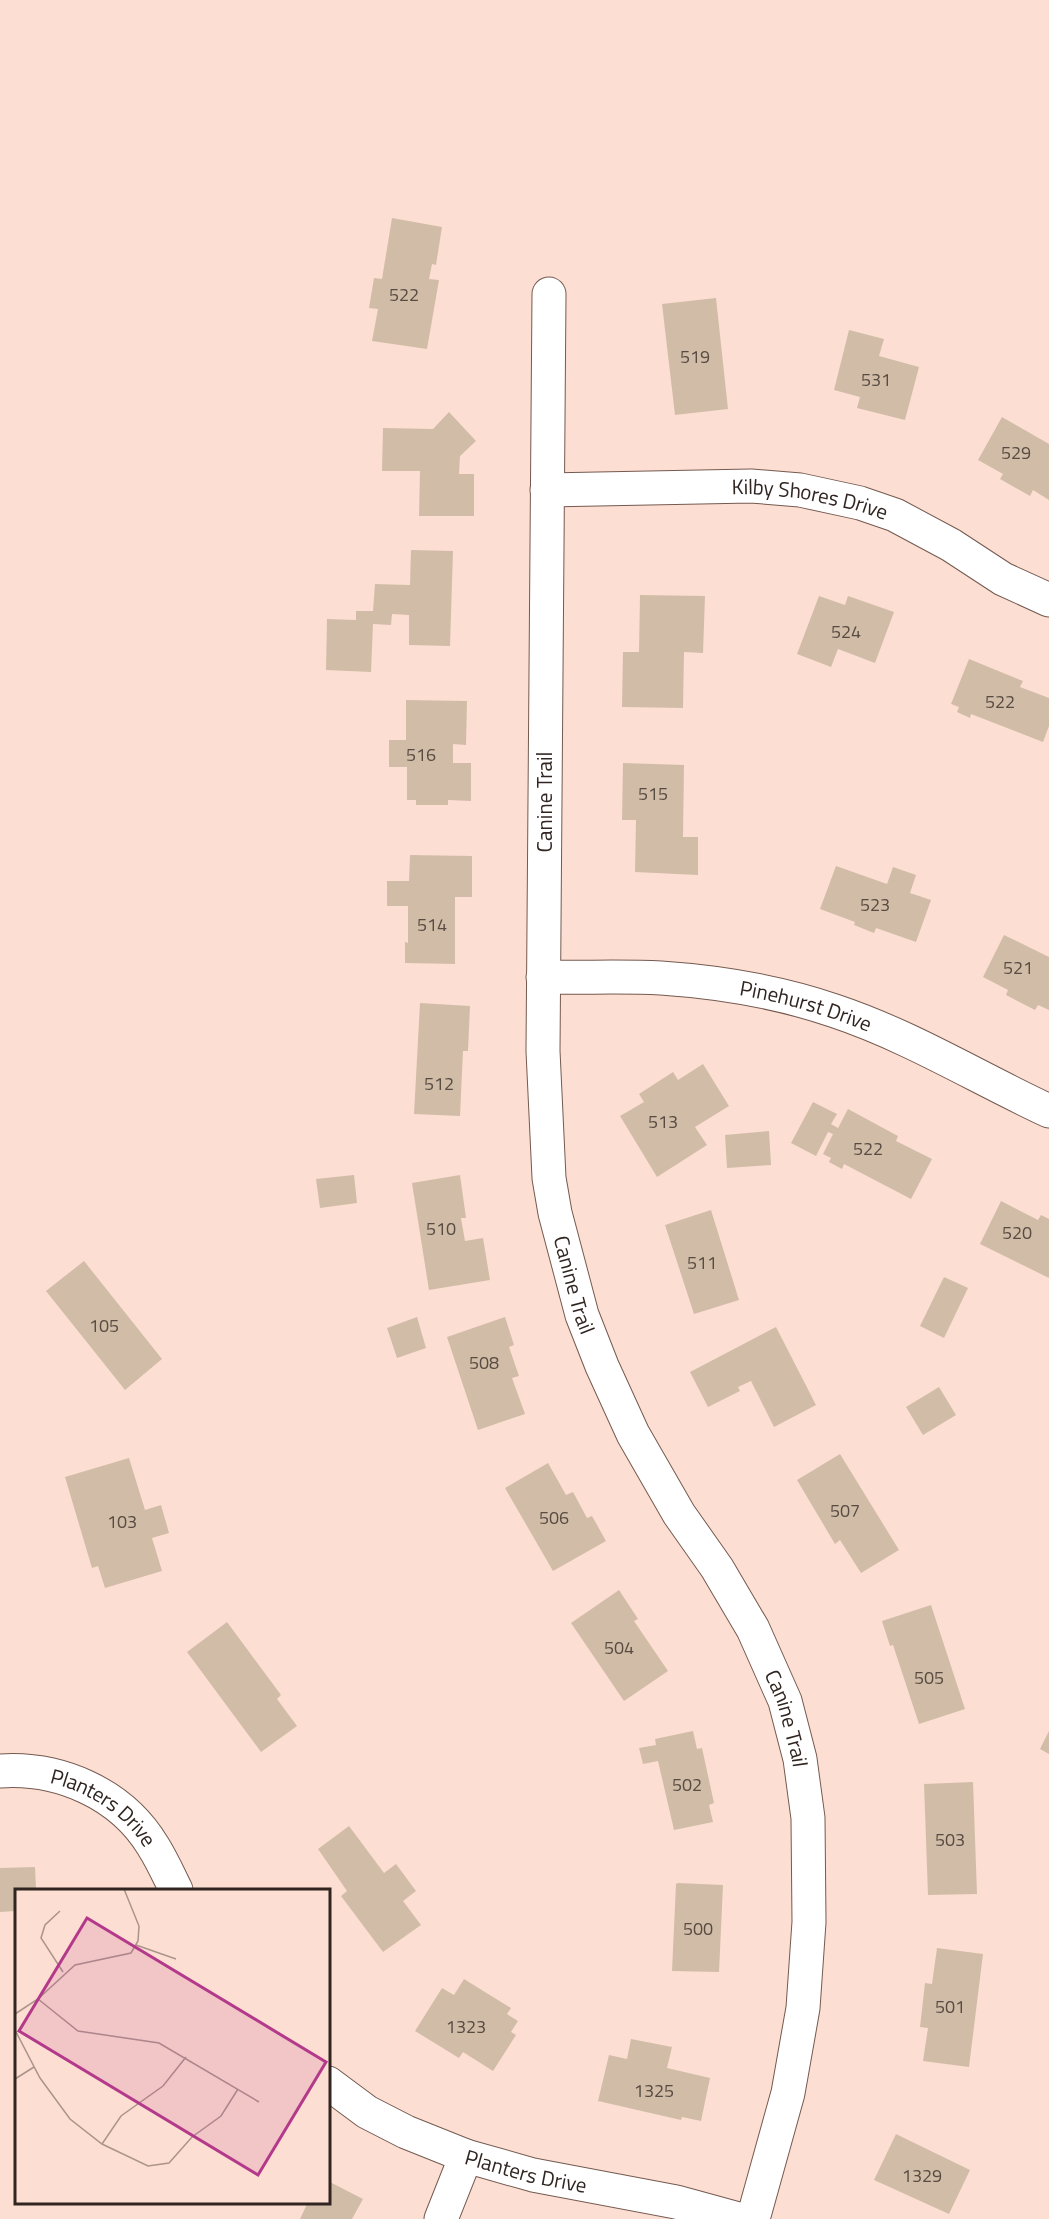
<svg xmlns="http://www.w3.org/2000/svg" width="1049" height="2219" viewBox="0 0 1049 2219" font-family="'Titillium Web',sans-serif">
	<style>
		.building { fill: #d1bda7 }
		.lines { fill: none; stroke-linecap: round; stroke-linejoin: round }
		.minor-casing { stroke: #745a50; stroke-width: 35 }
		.minor { stroke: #fff; stroke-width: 33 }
		.labels { text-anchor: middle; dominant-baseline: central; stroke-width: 6; stroke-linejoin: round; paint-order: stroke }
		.number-label { font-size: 18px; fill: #584b42 }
		.street-label { font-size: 21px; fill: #302521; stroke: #fff }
		.inset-road { fill: none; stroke: #ab948b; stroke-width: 1.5 }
		.view { fill: #b3398b; fill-opacity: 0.15; stroke: #b3398b; stroke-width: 3 }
		.inset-edge { fill: none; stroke: #302521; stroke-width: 3 }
	</style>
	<rect width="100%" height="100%" fill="#fdded2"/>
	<path class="building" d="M392,218l50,9 -6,38 -4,-1 -3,15 10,1 -12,69 -55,-8 6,-32 -9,-1 5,-30 8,1z
		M716,298l12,111 -53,6 -13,-111z
		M849,330l35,9 -5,17 40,11 -14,53 -48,-12 3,-11 -26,-7z
		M449,412l27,29 -16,15 -1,18h15v42h-55l1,-45h-38l1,-43 50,1z
		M1002,417l47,27v56l-16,-10 -3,6 -30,-17 3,-5 -25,-14z
		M411,550l42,1 -3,95 -41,-1v-30l-17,-1 -1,11 -18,-1 -2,48 -45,-2 1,-51 29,1v-9h17l2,-27 35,1z
		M640,595l65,1 -2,57 -19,-1 -1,56 -61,-1 1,-55h16z
		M819,596l26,9 3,-9 46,16 -19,51 -37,-14 -7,18 -34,-13z
		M969,659l54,22 -3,6 29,11v28l-6,16 -72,-28 -1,4 -13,-6 2,-5 -8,-3z
		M406,700l61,1 -1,44 -13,-1v19h18v38l-23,-1v5h-32v-5h-9v-33h-18v-27h17z
		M623,763l61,2 -1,72h15v38l-63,-3 1,-52h-14z
		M410,855l62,1v41h-17v67l-50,-1v-21l3,1v-37h-21v-25h22z
		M836,866l51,18 6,-17 23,8 -6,18 21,7 -15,42 -40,-14 -2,5 -20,-8 1,-3 -35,-13z
		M1004,935l45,22v53l-11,-5 -3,5 -29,-15 2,-5 -25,-13z
		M420,1003l50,3 -2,45h-5l-3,65 -46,-2z
		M703,1064l26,42 -34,21 12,18 -50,32 -37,-61 24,-14 -5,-8 34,-22 5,8z
		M813,1102l24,12 -6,10 7,4 10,-19 50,27 -2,5 36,18 -21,40 -67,-35 -2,5 -13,-7 2,-4 -8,-4 10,-20 -5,-2 -12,24 -25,-13z
		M769,1131l2,34 -44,3 -2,-33z
		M354,1175l3,28 -37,5 -4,-29z
		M460,1175l6,43h-5l4,23 18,-3 7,42 -61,10 -17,-107z
		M1001,1201l37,19 3,-5 8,4v59l-69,-34z
		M711,1210l28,90 -45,14 -29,-89z
		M84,1261l78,98 -37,31 -79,-99z
		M944,1277l24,11 -24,50 -24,-12z
		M417,1317l9,31 -29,10 -10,-30z
		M505,1317l9,28 -5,2 10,29 -7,2 13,36 -47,16 -31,-93z
		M776,1327l40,78 -42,22 -23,-46 -13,6 2,4 -32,16 -18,-35z
		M939,1387l17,28 -33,20 -17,-28z
		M840,1454l59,96 -38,23 -21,-33 -5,4 -38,-64z
		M129,1458l16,52 16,-5 8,28 -17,5 10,33 -57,17 -7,-22 -6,2 -27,-91z
		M548,1463l18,32 7,-3 14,26 5,-2 14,25 -53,30 -48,-83z
		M619,1590l19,29 -4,2 34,50 -44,30 -53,-78z
		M931,1605l34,104 -46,15 -26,-79 -3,1 -8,-25z
		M227,1622l54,73 -4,4 20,27 -36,26 -74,-100z
		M693,1731l4,18 5,-1 12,55 -5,2 4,17 -39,8 -16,-69 -15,3 -4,-16 17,-3 -1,-6z
		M1049,1731v23l-9,-5z
		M973,1782l4,112 -49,1 -4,-111z
		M349,1826l35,47 12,-9 20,27 -13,10 18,24 -38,27 -42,-56 6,-5 -29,-42z
		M35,1867l1,23h-20v21l-16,1v-44z
		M678,1883l45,2 -4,87 -47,-1 4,-87z
		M937,1948l46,6 -14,113 -46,-6 5,-33 -8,-1 5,-44 7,1z
		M464,1979l47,29 -4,6 11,7 -7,11 5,3 -23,36 -30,-19 -4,6 -44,-27 27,-43 12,7z
		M631,2039l41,8 -5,21 43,10 -9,43 -19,-4 -1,3 -83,-19 11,-46 18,4z
		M896,2134l74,36 -21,44 -75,-34z
		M328,2181l35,18 -11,20h-52l8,-17h20z"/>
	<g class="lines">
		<g class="minor-casing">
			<g id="minor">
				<path id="s1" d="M549,294l-6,757 6,127 6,35 27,102 20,51 31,68 46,80 38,54 36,61 32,72 15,58 8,59 1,104 -6,86 -15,85 -35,126"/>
				<path id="s2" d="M547,490l204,-4 49,4 60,13 35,12 56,30 52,34 46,21"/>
				<path id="s3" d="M543,977c39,1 79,-1 118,1 59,4 119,14 174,33 75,25 143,67 214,100"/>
				<path id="s4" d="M0,1771c59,-4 121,22 153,75 9,14 16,30 23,44"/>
				<path id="s5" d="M328,2083l39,29 39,20 60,24 67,19 143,27 62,17"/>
				<path d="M441,2219l25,-63"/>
			</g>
		</g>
		<use href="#minor" class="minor"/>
	</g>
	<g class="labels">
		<g class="number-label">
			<text x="404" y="294">522</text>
			<text x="695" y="356">519</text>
			<text x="876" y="379">531</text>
			<text x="1016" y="452">529</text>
			<text x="846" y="631">524</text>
			<text x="1000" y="701">522</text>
			<text x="421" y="754">516</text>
			<text x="653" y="793">515</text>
			<text x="875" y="904">523</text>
			<text x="432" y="924">514</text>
			<text x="1018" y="967">521</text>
			<text x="439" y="1083">512</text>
			<text x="663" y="1121">513</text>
			<text x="868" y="1148">522</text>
			<text x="441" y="1228">510</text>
			<text x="1017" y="1232">520</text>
			<text x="702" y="1262">511</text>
			<text x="104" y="1325">105</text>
			<text x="484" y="1362">508</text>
			<text x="845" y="1510">507</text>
			<text x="554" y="1517">506</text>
			<text x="122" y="1521">103</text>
			<text x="619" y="1647">504</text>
			<text x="929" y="1677">505</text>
			<text x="687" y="1784">502</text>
			<text x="950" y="1839">503</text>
			<text x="698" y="1928">500</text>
			<text x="950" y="2006">501</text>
			<text x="466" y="2026">1323</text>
			<text x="654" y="2090">1325</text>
			<text x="922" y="2175">1329</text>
		</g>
		<g class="street-label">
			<text stroke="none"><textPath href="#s2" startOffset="264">Kilby Shores Drive</textPath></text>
			<text transform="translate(544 802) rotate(-90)">Canine Trail</text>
			<text stroke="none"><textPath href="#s3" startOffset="266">Pinehurst Drive</textPath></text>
			<text stroke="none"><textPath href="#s1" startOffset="994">Canine Trail</textPath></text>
			<text stroke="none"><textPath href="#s1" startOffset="1480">Canine Trail</textPath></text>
			<text stroke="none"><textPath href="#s4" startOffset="114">Planters Drive</textPath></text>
			<text stroke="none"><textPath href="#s5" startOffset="219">Planters Drive</textPath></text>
		</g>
	</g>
	<g transform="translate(15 1889)">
		<rect width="315" height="315" fill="#fdded2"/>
		<path class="inset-road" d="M45,22l-15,14 -4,13 22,34M121,56l40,14M23,110l40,32 81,12 100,59M0,125l23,-15 37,-34 56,-12 7,-12 1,-15 -15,-37M0,141l25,48 30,41 32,25 46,22 21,-3 23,-26 29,-21 17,-27M0,190l19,-12M87,255l19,-28 42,-30 23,-29"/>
		<path class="view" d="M72,29l239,144 -68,113 -239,-144z"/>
		<rect width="315" height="315" class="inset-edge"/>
	</g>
</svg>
